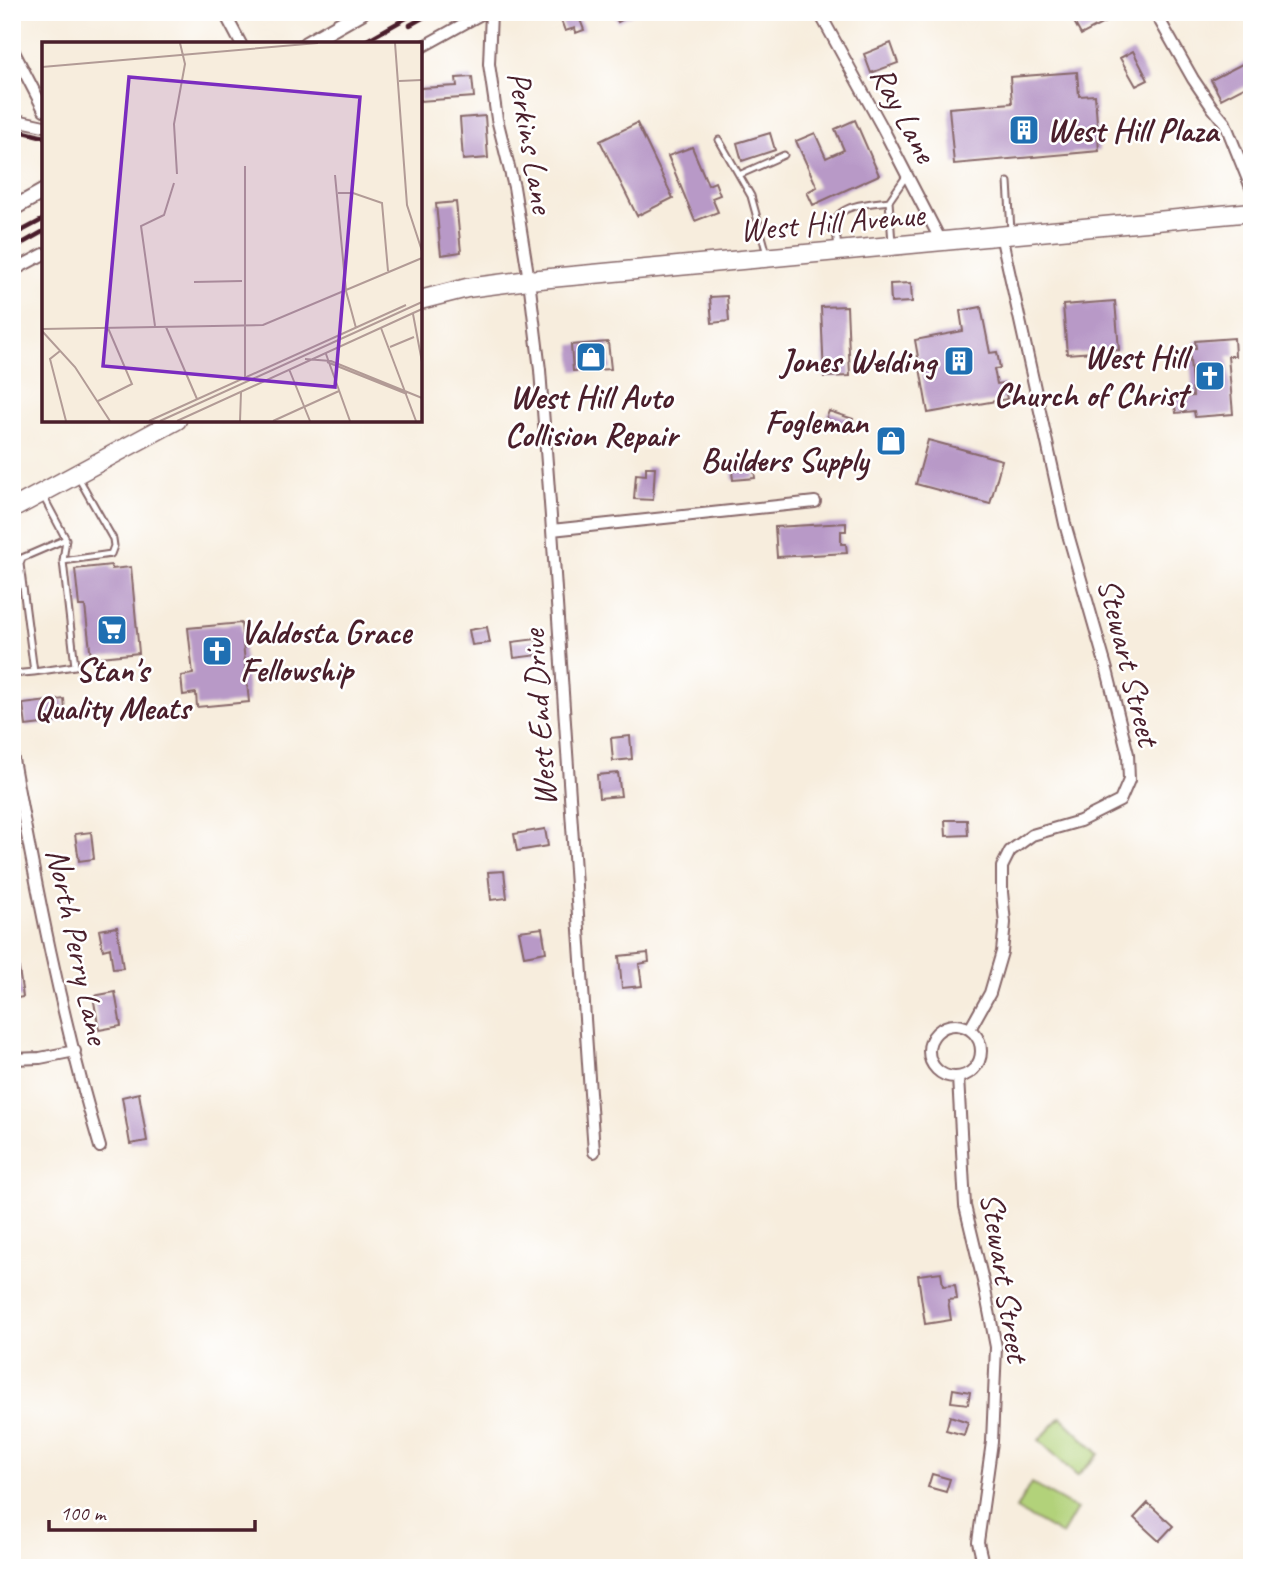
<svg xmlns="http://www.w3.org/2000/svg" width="1264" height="1580" viewBox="0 0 1264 1580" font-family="Caveat,sans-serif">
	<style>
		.green { fill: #b2d27a; stroke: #7e7852; stroke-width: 2 }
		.building { fill: #b899c7 }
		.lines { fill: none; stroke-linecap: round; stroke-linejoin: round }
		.service-casing { stroke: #876769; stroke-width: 9 }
		.minor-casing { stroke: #876769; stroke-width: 14 }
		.tertiary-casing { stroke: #876769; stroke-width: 18 }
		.trunk-casing { stroke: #876769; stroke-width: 21 }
		.service { stroke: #fff; stroke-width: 5 }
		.minor { stroke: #fff; stroke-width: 10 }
		.tertiary { stroke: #fff; stroke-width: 14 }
		.trunk { stroke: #fff; stroke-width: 18 }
		.rail { stroke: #4a1f2b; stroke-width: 4.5 }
		.labels { text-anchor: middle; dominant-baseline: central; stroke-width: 5; stroke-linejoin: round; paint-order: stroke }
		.street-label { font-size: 33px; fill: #4a1f2b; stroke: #fff }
		.poi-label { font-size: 33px; font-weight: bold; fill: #4a1f2b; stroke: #fff; text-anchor: end }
		.inset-road { fill: none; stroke: #b29b96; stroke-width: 2 }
		.view { fill: #7b2cbf; fill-opacity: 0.15; stroke: #7b2cbf; stroke-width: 3.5 }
		.inset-edge { fill: none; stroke: #4a1f2b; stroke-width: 3.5 }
	</style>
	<rect width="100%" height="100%" fill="#fff"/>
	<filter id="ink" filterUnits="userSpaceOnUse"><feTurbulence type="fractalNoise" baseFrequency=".0143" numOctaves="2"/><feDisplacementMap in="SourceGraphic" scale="14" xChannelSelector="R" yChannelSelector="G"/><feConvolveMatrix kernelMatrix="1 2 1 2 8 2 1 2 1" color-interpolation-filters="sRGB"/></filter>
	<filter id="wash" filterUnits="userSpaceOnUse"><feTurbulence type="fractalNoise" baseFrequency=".00686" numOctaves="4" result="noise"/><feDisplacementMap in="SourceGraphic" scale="28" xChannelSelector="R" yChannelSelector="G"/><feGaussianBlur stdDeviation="1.57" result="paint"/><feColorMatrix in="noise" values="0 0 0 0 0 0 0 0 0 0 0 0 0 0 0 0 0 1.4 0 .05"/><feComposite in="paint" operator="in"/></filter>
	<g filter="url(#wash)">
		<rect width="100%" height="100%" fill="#f7eddd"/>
		<path class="green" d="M1061,1417l38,37 -22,22 -38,-36z
			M1031,1483l46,26 -15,26 -46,-26z"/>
		<g id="blocks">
			<path class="building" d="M558,12h19l7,18 -8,3 -1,-5 -10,3z
				M613,12h23l-18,10z
				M1088,12h22l3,6 -32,17 -8,-15z
				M891,43l7,20 -27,10 -7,-19z
				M1133,51l15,29 -12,6 -16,-28z
				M1252,59v24l-31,16 -10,-19z
				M1077,72l2,24 16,-1 4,56 -145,13 -5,-56 63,-5 -2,-26z
				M472,77l2,20 -54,4v-13l37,-2 -1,-8z
				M485,116l3,42 -25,2 -3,-42z
				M855,120l24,55 -66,30 -6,-13 10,-5 -21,-46 19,-8 11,25 18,-8 -9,-21z
				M637,123l36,75 -36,18 -37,-75z
				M770,133l5,17 -33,11 -5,-18z
				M692,147l16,38 7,-3 5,13 -8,3 6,14 -23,9 -27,-65z
				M456,202l5,50 -20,3 -5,-51z
				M911,283l1,19 -21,1 -1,-19z
				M727,296l2,25 -17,2 -2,-26z
				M1115,301l4,49 -52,4 -4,-49z
				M847,306l3,70 -26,1 -3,-70z
				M981,307l9,46 7,-1 3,16 -6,1 3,15 7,-1 3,16 -79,14 -13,-73 48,-9 -3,-20z
				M1234,338l1,18h-7l5,58 -38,3 -1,-6 -18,2 -2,-16 19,-1 -4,-48h7l-1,-7z
				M608,342l3,27 -38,2 -2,-26z
				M829,411l24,8 -4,13 -25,-8z
				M928,440l74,20 -12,44 -74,-20z
				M753,461l2,17 -22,2 -2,-17z
				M646,467h9l-2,33 -19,-1 2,-25 10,1z
				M846,523v8h-5v13h5l1,9 -70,4 -2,-30z
				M111,565l1,4 19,-2 8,86 -48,5 -6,-52h-6l-4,-37z
				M241,623l8,79 -52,5 -1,-14 -13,2 -2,-19 12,-2 -5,-46z
				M487,627l3,16 -18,2 -3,-15z
				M536,639l3,16 -25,3 -2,-16z
				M64,699l2,22 -40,5 -3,-22z
				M630,736l2,23 -19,2 -2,-23z
				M618,773l3,23 -22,2 -2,-23z
				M945,820h22l1,15 -22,1z
				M545,829l3,17 -31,5 -3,-17z
				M91,832l3,27 -15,2 -4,-27z
				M504,871l3,27 -16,2 -3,-28z
				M117,927l6,41 -10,1 -3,-21 -7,2 -4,-20z
				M542,928l4,24 -22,4 -5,-25z
				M648,953l1,9 -10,2 3,22 -20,2 -3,-32z
				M17,955l6,42 -11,2v-43z
				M115,992l6,34 -22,4 -6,-34z
				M139,1093l8,48 -17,3 -8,-47z
				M941,1272l2,14 12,-1 2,14 -9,1 3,20 -26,4 -7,-49z
				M953,1389l17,3 -2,12 -17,-2z
				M950,1416l18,6 -4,13 -18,-5z
				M932,1474l18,5 -4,13 -18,-5z
				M1148,1503l25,23 -14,15 -25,-23z"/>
		</g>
	</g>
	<g filter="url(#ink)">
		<use href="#blocks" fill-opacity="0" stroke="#876769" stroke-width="2"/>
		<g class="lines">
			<g class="service-casing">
				<path id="service" d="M719,140l32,56 16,58
					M739,175l45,-20
					M1008,182l3,49
					M892,243l-3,-42 18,-26
					M838,248c-1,-9 -3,-20 -1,-29 3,-15 39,-16 52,-18
					M43,496l23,43 -44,19 -2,6 14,108 41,-6 -12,-105 48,-7 3,-8 -1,-7 -35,-62
					M63,561l3,-22
					M12,674l22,-2"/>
			</g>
			<g class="minor-casing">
				<path id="minor" d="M224,12l17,32
					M491,12l-2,52 8,55 17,68 15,93 11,90 12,160 42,622
					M819,12l62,113 60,116
					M1155,12l38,67 19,28 13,16 27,67
					M12,48l32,62
					M420,48l65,-36
					M12,119l32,7
					M12,271l32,-17
					M552,530l263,-28
					M12,754c24,132 49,264 88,393
					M929 1051a26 26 0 1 1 52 0a26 26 0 1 1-52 0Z
					M970,1029l20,-36 12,-41 3,-29 -3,-31v-25l8,-16 22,-16 48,-14 40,-20 9,-21 -1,-26 -21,-84 -42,-146 -64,-289
					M12,1059l28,-1 35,-7
					M958,1077l7,129 19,79 12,62 -4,95 -14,100 6,26"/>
			</g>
			<g class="tertiary-casing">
				<path id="tertiary" d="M306,44l56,-32
					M12,209l32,-18"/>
			</g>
			<g class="trunk-casing">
				<path id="trunk" d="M420,300l47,-12 62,-8 723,-68
					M12,509l165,-89"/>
			</g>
			<use href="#service" class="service"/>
			<use href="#minor" class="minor"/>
			<use href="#tertiary" class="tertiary"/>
			<use href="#trunk" class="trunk"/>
			<path class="rail" d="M410,25l23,-13
				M360,44l57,-32
				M12,129l32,8
				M12,236l32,-17
				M12,249l32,-18"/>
		</g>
	</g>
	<defs>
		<g id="building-square" transform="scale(1.575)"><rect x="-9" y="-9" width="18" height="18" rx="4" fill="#1f6fb2" stroke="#fff"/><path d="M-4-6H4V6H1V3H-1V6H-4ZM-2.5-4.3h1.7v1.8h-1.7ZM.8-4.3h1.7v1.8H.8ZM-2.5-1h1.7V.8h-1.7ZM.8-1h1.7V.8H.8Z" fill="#fff"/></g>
		<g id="shop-square" transform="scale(1.575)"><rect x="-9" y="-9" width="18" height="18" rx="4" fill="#1f6fb2" stroke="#fff"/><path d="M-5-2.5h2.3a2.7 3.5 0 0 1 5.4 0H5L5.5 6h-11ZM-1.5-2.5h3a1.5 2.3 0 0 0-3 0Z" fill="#fff"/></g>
		<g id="church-square" transform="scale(1.575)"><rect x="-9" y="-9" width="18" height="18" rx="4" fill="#1f6fb2" stroke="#fff"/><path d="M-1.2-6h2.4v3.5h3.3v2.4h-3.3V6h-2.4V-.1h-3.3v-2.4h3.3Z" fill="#fff"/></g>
		<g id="supermarket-square" transform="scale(1.575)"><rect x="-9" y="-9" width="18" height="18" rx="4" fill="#1f6fb2" stroke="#fff"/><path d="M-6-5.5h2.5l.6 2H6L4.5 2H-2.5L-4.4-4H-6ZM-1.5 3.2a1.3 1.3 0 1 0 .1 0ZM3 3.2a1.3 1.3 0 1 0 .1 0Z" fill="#fff"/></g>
	</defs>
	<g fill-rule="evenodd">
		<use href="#building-square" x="1024" y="130"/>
		<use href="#shop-square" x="591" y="357"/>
		<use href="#building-square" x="959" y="361"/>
		<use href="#church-square" x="1210" y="376"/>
		<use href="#shop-square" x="891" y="441"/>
		<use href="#supermarket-square" x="112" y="630"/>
		<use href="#church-square" x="217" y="651"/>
	</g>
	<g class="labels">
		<g class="street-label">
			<text transform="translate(904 114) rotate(62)">Ray Lane</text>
			<text transform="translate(531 142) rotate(80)">Perkins Lane</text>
			<text transform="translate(832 222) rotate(-5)">West Hill Avenue</text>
			<text transform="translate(1129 662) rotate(76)">Stewart Street</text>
			<text transform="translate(539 718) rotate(-94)">West End Drive</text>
			<text transform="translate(78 946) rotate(78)">North Perry Lane</text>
			<text transform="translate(1005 1277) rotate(81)">Stewart Street</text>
		</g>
		<g class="poi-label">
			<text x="1047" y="130" text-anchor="start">West Hill Plaza</text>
			<text x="1187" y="357">West Hill<tspan x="1187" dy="38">Church of Christ</tspan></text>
			<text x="936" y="361">Jones Welding</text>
			<text x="591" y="397" text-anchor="middle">West Hill Auto<tspan x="591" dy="38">Collision Repair</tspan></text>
			<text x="868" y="422">Fogleman<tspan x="868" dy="38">Builders Supply</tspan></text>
			<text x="240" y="632" text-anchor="start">Valdosta Grace<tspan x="240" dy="38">Fellowship</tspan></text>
			<text x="112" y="670" text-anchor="middle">Stan's<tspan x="112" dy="38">Quality Meats</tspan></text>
		</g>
	</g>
	<g transform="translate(42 42)">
		<rect width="380" height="380" fill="#f7eddd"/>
		<path class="inset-road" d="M353,1l12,162 15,46M0,25l276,-24M357,39l23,-1M203,124v211M135,132l-3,-50 11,-60 -5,-21M293,133l11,116 10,37M296,151h15l29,10 6,68M152,240l48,-1M371,272l9,48M113,284l-14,-100 23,-11 10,-32M124,285l31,72M339,286l35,93M0,287l221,-4 159,-67M0,289l33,36 35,54M348,305l24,-10M18,309l-10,8 16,62M284,312l24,67M263,317l26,2 91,37M285,320l80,32M247,327l21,52M56,359l34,-17 -24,-56M107,379l257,-116M118,379l262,-119M135,379l245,-112M198,379l1,-29M231,379l66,-30"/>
		<path class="view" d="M87,35l231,20 -25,290 -232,-21z"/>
		<rect width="380" height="380" class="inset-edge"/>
	</g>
	<rect width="1264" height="1580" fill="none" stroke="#fff" stroke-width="42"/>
	<path d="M49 1520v10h206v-10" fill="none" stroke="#4a1f2b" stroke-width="3.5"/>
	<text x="60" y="1520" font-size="21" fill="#4a1f2b" stroke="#ffffff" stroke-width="5" paint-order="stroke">100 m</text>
</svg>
